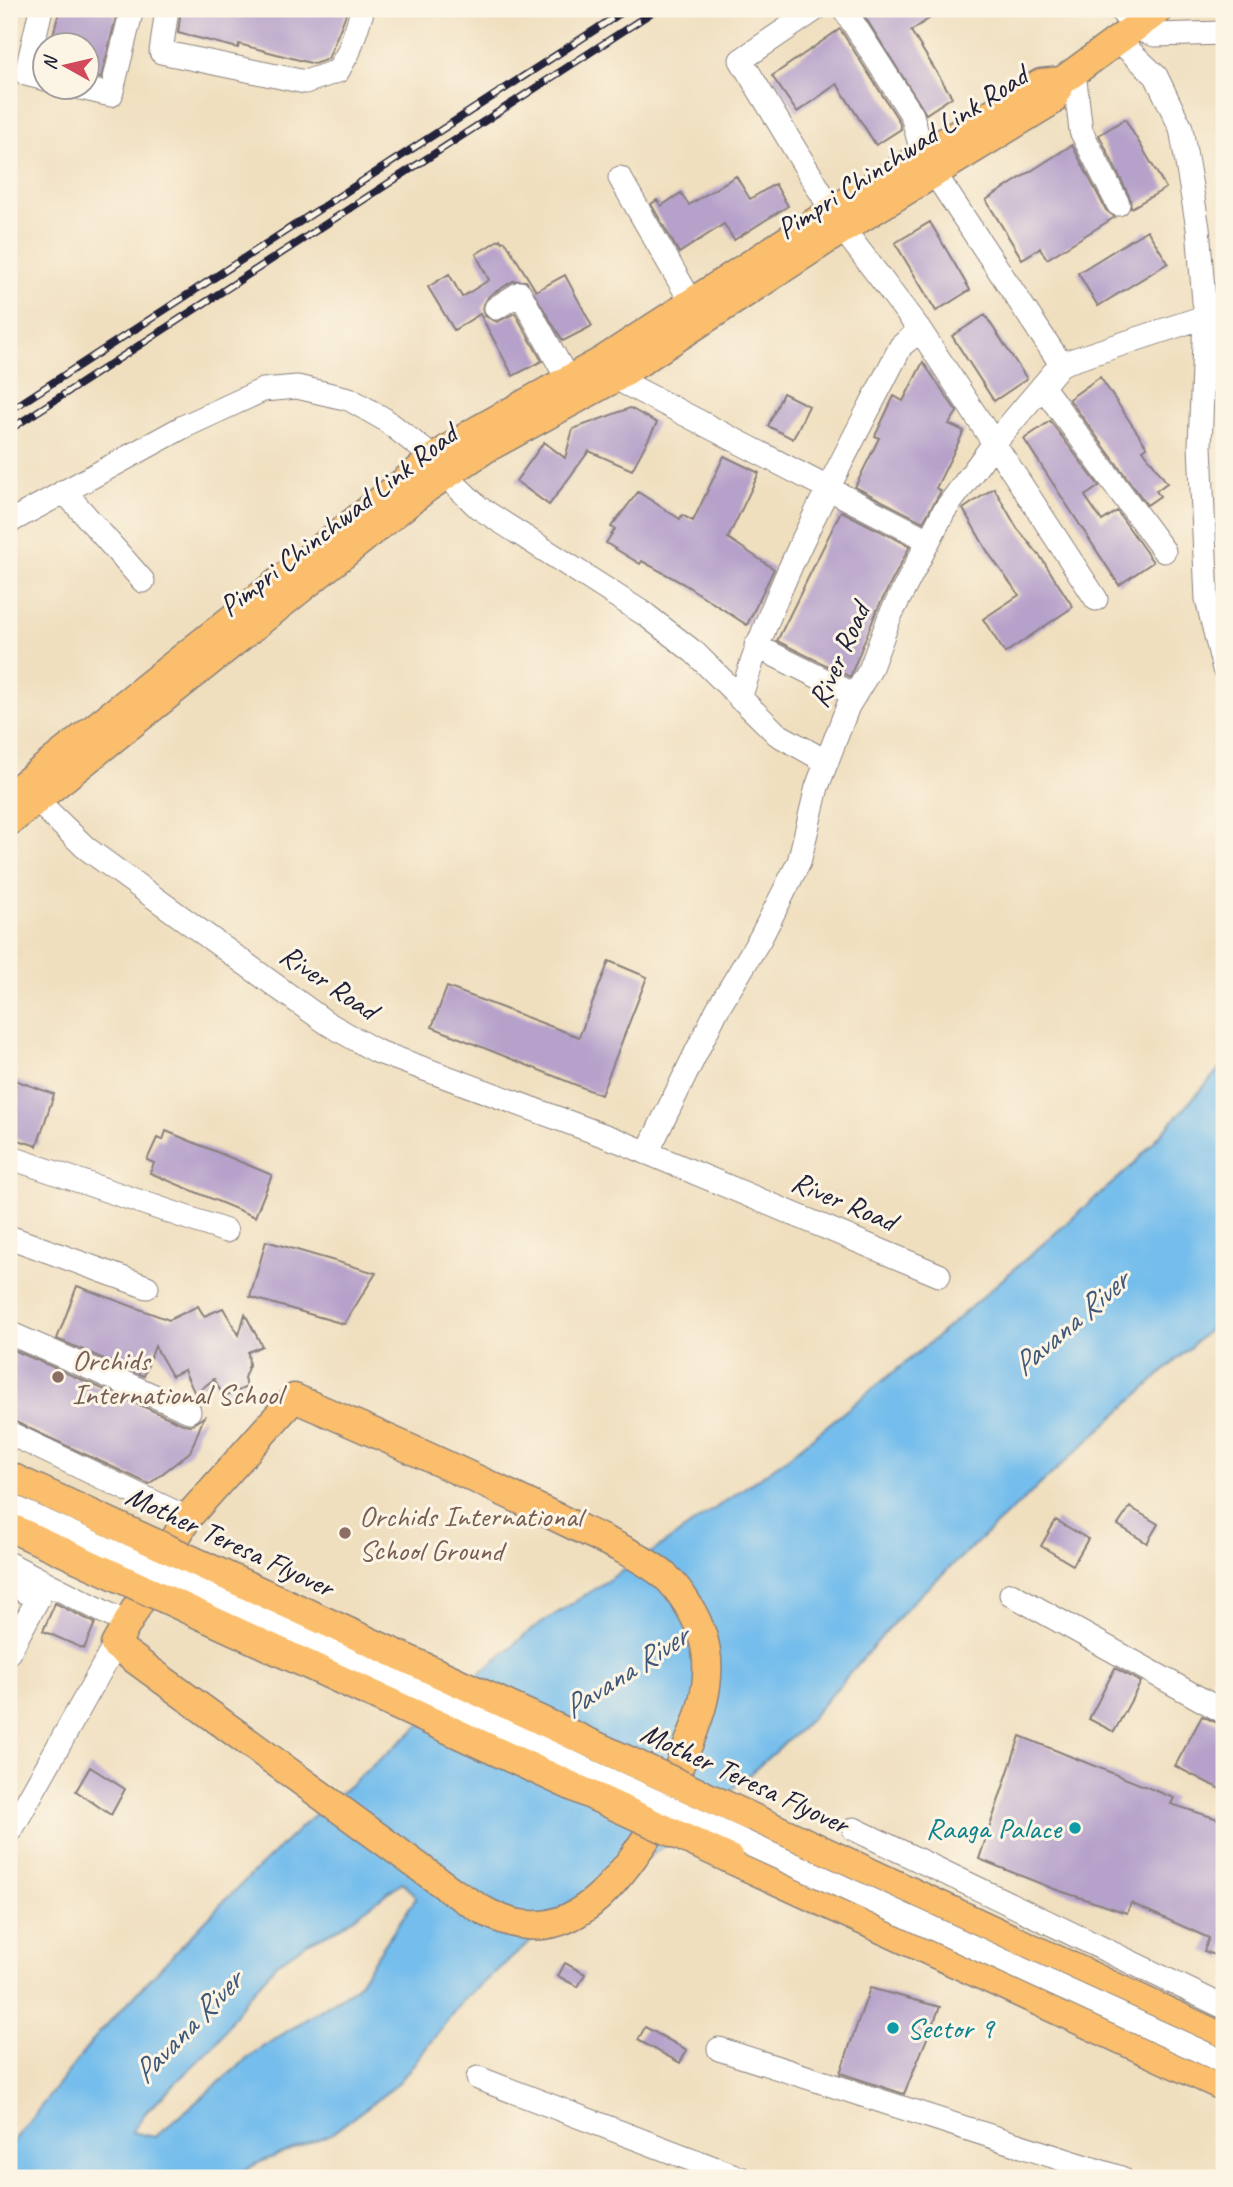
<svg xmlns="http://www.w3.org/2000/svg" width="1233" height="2187" viewBox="0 0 1233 2187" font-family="Caveat,sans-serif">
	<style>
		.water { fill: #74bdec; stroke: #4b7094; stroke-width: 2; fill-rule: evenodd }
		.building { fill: #b6a1ca }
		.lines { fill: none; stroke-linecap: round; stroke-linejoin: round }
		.minor-casing { stroke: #89807d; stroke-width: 25 }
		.major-casing { stroke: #89807d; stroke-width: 31 }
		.minor { stroke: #fff; stroke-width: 23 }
		.major { stroke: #fabe6d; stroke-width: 28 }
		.rail-casing { stroke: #22223b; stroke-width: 8 }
		.rail { stroke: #fcf5e5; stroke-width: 5; stroke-dasharray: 16; stroke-linecap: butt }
		.minor-bridge-casing { stroke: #89807d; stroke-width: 25; stroke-linecap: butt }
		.major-bridge-casing { stroke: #89807d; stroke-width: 31; stroke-linecap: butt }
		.minor-bridge { stroke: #fff; stroke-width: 23 }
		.major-bridge { stroke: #fabe6d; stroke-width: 28 }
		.education-dot { fill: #8d6e63; stroke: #fcf5e5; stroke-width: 2.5 }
		.culture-dot { fill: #0f9aa8; stroke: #fcf5e5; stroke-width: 2.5 }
		.labels { text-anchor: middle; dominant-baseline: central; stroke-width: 6; stroke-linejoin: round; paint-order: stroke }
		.street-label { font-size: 30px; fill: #22223b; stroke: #fcf5e5 }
		.education-label { font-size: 30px; fill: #785e54; stroke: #fcf5e5; text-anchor: start }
		.culture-label { font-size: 30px; fill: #0d838f; stroke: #fcf5e5; text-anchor: end }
		.water-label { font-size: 32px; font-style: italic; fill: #3f5879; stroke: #fcf5e5 }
	</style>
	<rect width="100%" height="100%" fill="#fcf5e5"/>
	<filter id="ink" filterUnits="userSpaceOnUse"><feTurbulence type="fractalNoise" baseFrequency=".0143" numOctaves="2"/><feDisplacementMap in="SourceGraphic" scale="14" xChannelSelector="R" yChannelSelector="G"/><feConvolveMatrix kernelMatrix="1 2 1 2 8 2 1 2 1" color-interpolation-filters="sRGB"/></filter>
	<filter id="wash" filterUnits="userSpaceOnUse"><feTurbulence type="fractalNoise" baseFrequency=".00686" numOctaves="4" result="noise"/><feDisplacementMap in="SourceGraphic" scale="28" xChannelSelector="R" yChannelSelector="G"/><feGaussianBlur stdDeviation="1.57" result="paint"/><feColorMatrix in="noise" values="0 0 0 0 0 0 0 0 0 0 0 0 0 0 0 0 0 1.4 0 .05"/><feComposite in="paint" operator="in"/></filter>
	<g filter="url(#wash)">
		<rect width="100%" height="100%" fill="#f0dfbf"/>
		<path class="water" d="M1224,1064v252l-313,287 -107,123 -121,107 -141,99 -79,68 -65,84 -67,50 -73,29 -30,15h-219v-31l89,-113 124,-131 81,-78 228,-195 133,-86 119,-83 143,-115 205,-179zM402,1882l14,16 -60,89 -101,65 -100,85 -23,-5 14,-20 72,-71 26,-40 32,-37 31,-21 34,-16z"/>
		<g id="blocks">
			<path class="building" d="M60,9h58l-17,69 -13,-3v-29h-38z
				M181,9h167l-20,50 -14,5 -75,-20 -1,4 -60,-15z
				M860,9h83l-32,22 41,66 -26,17z
				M840,29l59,92 2,8 -25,16 -39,-61 -40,28 -25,-36z
				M1125,119l41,69 -35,20 -1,-10 -31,-63z
				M1072,145l34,65 9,7 -68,42 -7,-11 -18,11 -36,-59z
				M736,176l14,23 25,-15 13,22 -54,34 -10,-16 -45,29 -28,-49 6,-4 4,6 20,-13 8,12z
				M930,222l40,68 -34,21 -41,-68z
				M1147,230l21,33 -70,43 -20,-33z
				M500,239l2,3 3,-1 31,50 29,-16 27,51 -29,15 -37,-60h-13l-24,15 -7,12 3,8 12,6 18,-9 27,48 -29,15 -33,-62 -26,16 -26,-43 21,-13 13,23 27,-17 -13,-26z
				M985,315l42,64 -33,22 -42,-65z
				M923,362l34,50 -8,12 15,7 -28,57 5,3 -18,31 -68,-35 24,-49 -4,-2 19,-40 9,5z
				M1100,377l47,70 -4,3 24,33 -11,8 4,5 -13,9 -78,-106z
				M783,393l26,13 -16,33 -25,-13z
				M630,408l27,15 -25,47 -43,-19 -40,54 -33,-24 28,-39 21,16 8,-29z
				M1050,421l49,65 -14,10 17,25 15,-10 36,51 -34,23 -95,-146z
				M724,456l35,17 -31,65 46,31 -27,56 -63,-41 -42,-23 -2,3 -34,-21 9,-14 -4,-2 27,-35 42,27 2,-4 11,6z
				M994,488l23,40 23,28 33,51 -68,46 -22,-34 36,-24 -30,-41 -26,-45z
				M841,511l69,35 -33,64 -27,67 -73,-36z
				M609,961l38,16 -46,118 -169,-68 15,-40 132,50z
				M9,1078l45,16 -17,52 -28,-9z
				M166,1131l106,44 -17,42 -105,-44 4,-10 -7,-3 10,-22 6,2z
				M266,1241l110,32 -32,51 -94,-27z
				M77,1286l92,34 29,-14 6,10 19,-8 16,27 6,-21 17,32 -14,6 1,13 -5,13 3,9 -23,10 -10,-18 -19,15 -11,-24 -12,6 -17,-30 -11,30 -87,-37z
				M9,1348l174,76 8,1 13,-8 -14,35 -41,32 -140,-65z
				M1130,1507l28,17 -11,19 -29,-18z
				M1056,1520l32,19 -15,26 -32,-19z
				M55,1603l40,20 -11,26 -41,-18z
				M1115,1668l26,14 -27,50 -25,-13z
				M1202,1716l22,10v65l-49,-25z
				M1020,1736l154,62 -3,6 53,17v138l-20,-8 5,-13 -78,-35 -4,10 -73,-24 -75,-30z
				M90,1767l35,22 -14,26 -35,-24z
				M565,1963l20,11 -7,13 -20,-11z
				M870,1988l70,19 -36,87 -64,-21z
				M645,2027l42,23 -7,13 -42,-23z"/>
		</g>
	</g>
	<g filter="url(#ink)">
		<use href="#blocks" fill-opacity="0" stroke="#89807d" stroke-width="2"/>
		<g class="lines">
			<g class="minor-casing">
				<path id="minor" d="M41,9l-15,65 20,5
					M167,9l-6,43 144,30 33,-11 11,-20 14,-42
					M816,9l-75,51 102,169 77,101 176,269
					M844,9l68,106 11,41 138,208
					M1120,9l14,19 21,7 69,-2
					M1118,40l38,36 25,52 17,100 6,74 6,13
					M1074,72l7,59 37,73
					M81,88l30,7 21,-86
					M620,178l72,125
					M496,308l24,-15 48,87
					M1205,316l-5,130 7,153 17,70
					M615,378l313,162
					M1042,386l122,165
					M64,491l79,90
					M9,522l174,-95 80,-37 34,-3 52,12 35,20 50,39 11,17 33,32 168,108 49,38 82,81 50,28
					M756,646l99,49
					M740,699c37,-123 103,-238 161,-353l19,-16
					M24,788l62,60 241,175 49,28 243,90 320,134
					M647,1153l70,-143 44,-73 38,-75 18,-75 31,-81 22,-36 20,-54 54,-105 51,-69 66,-78 149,-49 14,4
					M9,1157l217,74
					M9,1237l138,50
					M9,1333l180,78
					M9,1433l178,85
					M9,1564l117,59
					M9,1583l29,16
					M1011,1594l213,118
					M9,1652l37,-68
					M854,1829l370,178
					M9,1834l106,-189
					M719,2049l402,129
					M478,2078l262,100"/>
			</g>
			<g class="major-casing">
				<path id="major" d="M9,796l425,-338 40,-26 128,-71 230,-150 209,-128 21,-2
					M9,822l419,-335 57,-38 130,-71 228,-149 209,-128 10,-20 98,-72
					M749,1816l475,222
					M655,1825c-29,44 -72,111 -135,99 -25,-4 -46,-19 -68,-33l-337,-246 72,-127 107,-120c89,38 176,77 262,119 32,16 81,36 108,58 17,15 33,42 39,63 15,49 -12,99 -30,143
					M730,1859l494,228"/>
			</g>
			<use href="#minor" class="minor"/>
			<use href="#major" class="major"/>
			<g class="rail-casing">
				<path id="rail" d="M9,411l618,-402
					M9,430l648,-421"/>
			</g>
			<use href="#rail" class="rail"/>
			<g class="minor-bridge-casing">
				<path id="minor-bridge" d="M9,1505l410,184 164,79 641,294"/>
			</g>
			<g class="major-bridge-casing">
				<path id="major-bridge" d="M9,1476l740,340
					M9,1527l721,332"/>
			</g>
			<use href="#minor-bridge" class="minor-bridge"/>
			<use href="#major-bridge" class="major-bridge"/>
		</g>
	</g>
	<g class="education-dot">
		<circle cx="58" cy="1377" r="7"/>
		<circle cx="345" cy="1533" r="7"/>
	</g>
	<g class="culture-dot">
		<circle cx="1075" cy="1828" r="7"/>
		<circle cx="893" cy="2028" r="7"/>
	</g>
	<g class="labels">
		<g class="street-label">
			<text transform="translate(902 152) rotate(-33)">Pimpri Chinchwad Link Road</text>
			<text transform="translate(338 520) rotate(-38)">Pimpri Chinchwad Link Road</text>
			<text transform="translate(839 655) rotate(-66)">River Road</text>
			<text transform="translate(329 982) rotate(34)">River Road</text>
			<text transform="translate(844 1201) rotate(23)">River Road</text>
			<text transform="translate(230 1541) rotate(25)">Mother Teresa Flyover</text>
			<text transform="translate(745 1778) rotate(25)">Mother Teresa Flyover</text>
		</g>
		<g class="education-label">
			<text x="72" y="1360">Orchids<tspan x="72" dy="34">International School</tspan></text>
			<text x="359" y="1516">Orchids International<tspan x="359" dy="34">School Ground</tspan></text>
		</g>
		<g class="culture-label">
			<text x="1061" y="1828">Raaga Palace</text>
			<text x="907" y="2028" text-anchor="start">Sector 9</text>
		</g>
		<g class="water-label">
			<text transform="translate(1070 1323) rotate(-41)">Pavana River</text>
			<text transform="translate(625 1672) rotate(-33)">Pavana River</text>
			<text transform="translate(187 2027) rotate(-46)">Pavana River</text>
		</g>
	</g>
	<rect width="1233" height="2187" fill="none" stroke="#fcf5e5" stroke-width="35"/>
	<g transform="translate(66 66) rotate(278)"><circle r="33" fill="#fcf5e5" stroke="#a5a1a1" stroke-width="2"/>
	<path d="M0-5L12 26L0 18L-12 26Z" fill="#d1495b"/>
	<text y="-10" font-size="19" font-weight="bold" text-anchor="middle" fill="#22223b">N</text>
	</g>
</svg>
